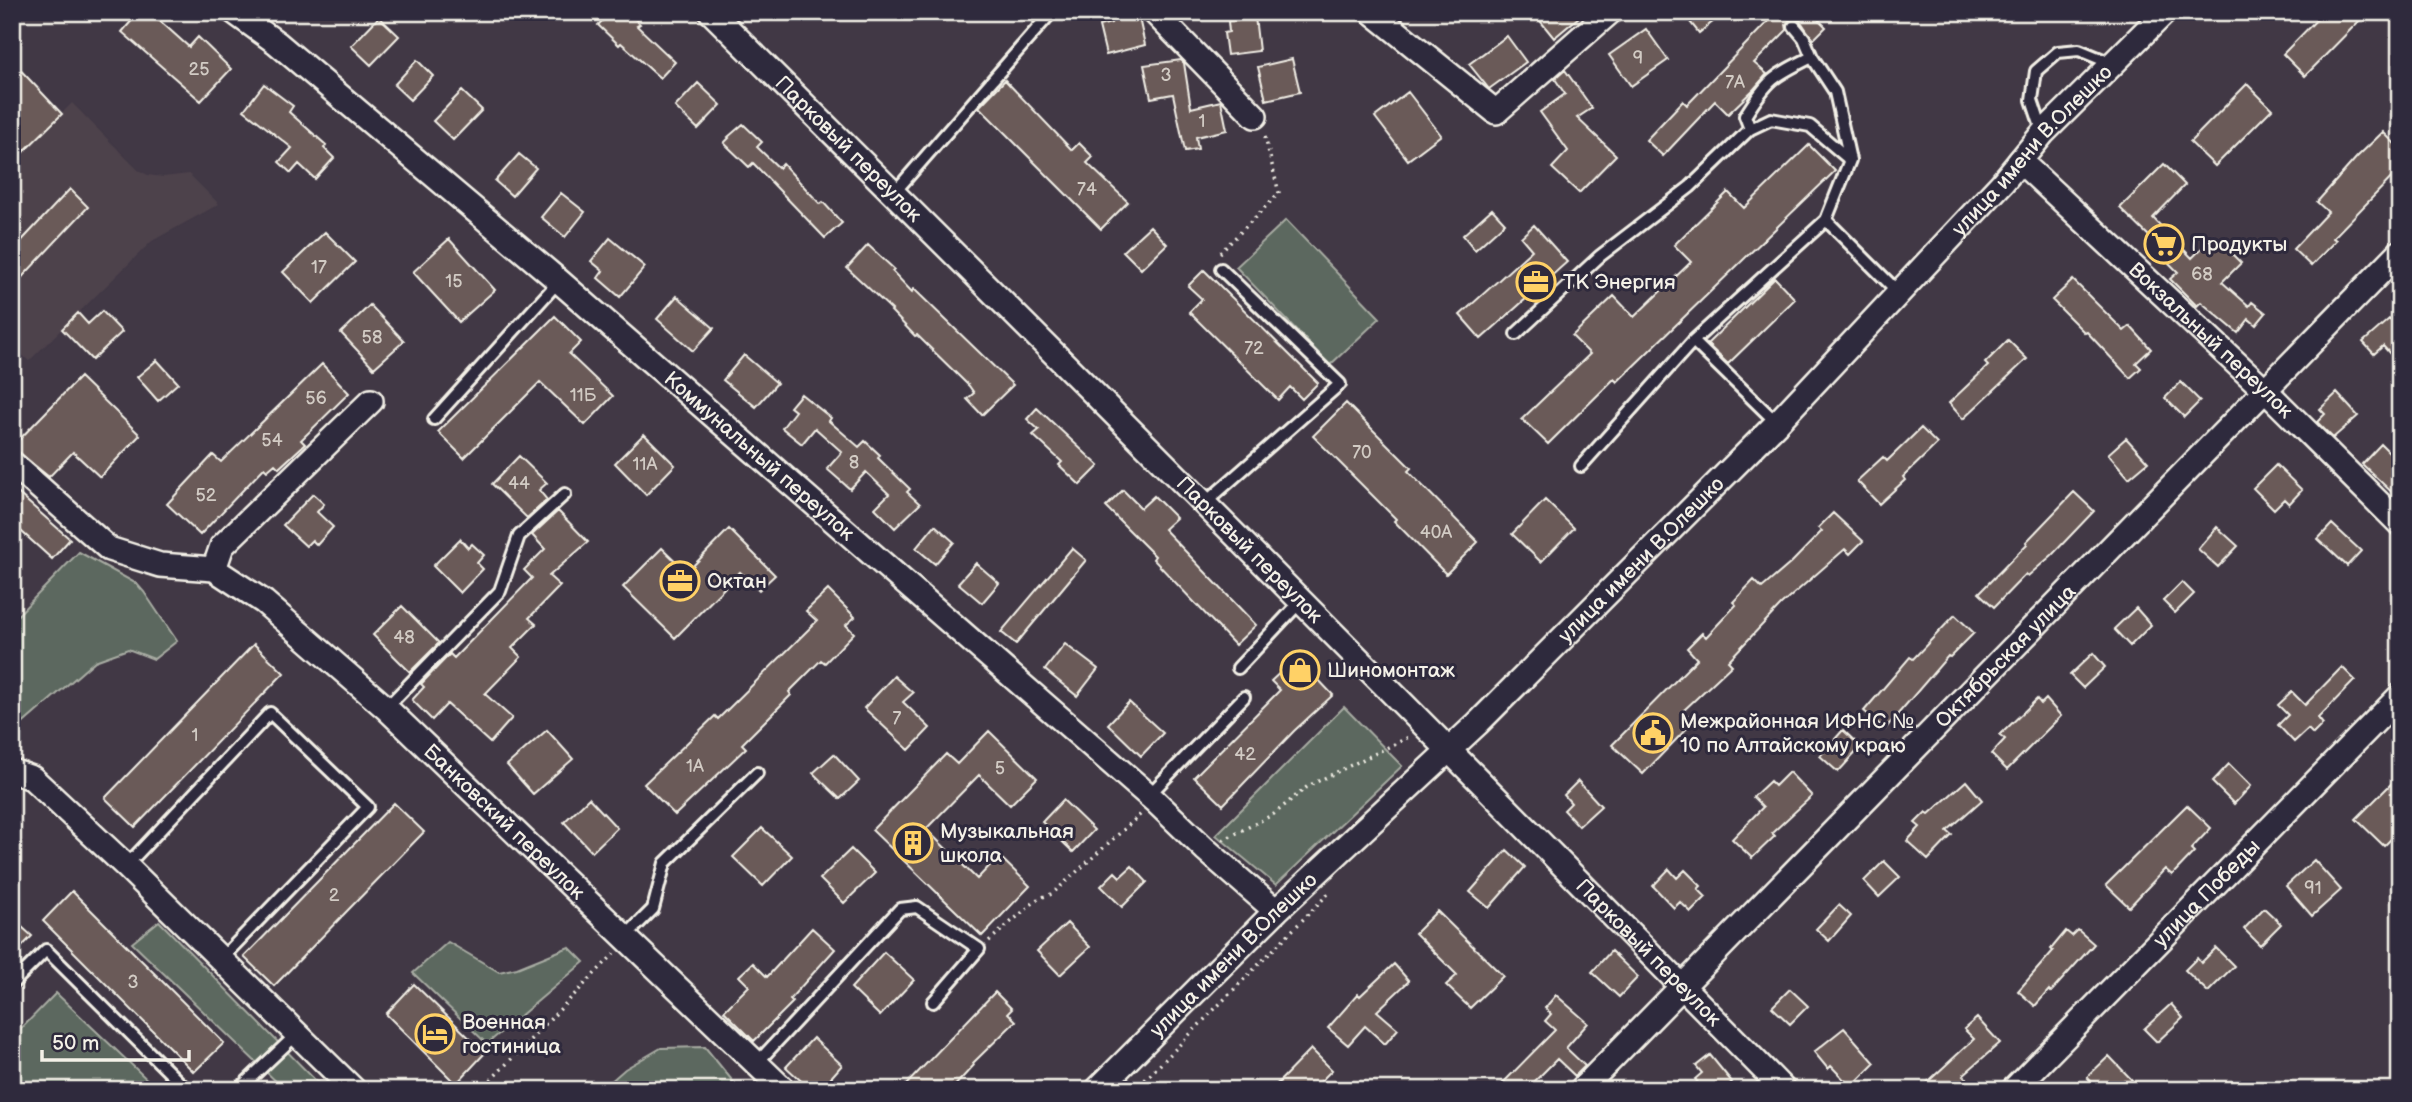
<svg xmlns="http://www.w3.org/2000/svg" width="2412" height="1102" viewBox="0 0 2412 1102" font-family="'Balsamiq Sans',sans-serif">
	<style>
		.built { fill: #4d424b }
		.green { fill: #5b685e; stroke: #a8aca3; stroke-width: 2 }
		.building { fill: #6a5a58; stroke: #f4f1e8; stroke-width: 2 }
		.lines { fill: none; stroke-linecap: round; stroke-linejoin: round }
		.lane-casing { stroke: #f4f1e8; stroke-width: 16 }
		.street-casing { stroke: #f4f1e8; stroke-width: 28 }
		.path { stroke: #f4f1e8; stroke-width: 3.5; stroke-dasharray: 2 5; stroke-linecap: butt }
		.lane { stroke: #2f2a3d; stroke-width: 10 }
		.street { stroke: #2f2a3d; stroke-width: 23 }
		.labels { text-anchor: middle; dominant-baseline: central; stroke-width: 6; stroke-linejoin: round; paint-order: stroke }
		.number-label { font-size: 18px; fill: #d2cbc4 }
		.street-label { font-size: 21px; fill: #f4f1e8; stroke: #2f2a3d }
		.poi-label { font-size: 21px; fill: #f4f1e8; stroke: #2f2a3d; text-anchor: start }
	</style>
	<rect width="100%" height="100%" fill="#413845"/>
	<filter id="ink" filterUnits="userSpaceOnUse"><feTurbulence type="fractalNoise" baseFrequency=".0143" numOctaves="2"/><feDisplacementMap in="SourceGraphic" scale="14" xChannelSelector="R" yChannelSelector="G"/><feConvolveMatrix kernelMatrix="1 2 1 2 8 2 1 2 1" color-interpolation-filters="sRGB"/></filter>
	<g filter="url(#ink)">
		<path class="built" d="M19,68l43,45 10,-10 66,67 10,5 15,2 26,-3 30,30 -67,37 -123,120 -9,-8 -8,9v-288z"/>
		<path class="green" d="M1286,220l94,98 -50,47 -94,-98z
			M79,552l58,32 7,8 33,49 -23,18 -26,-10 -33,12 -83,72v-112z
			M1344,707l58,59 -126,119 -60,-50z
			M159,921l166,169h-40l-153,-147z
			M448,942l51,30 18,-4 52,-21 15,15 -97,82 -74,-71z
			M56,993l99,94 -3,3h-140v-52z
			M705,1047l35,43h-139l24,-21 36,-21z"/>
		<path class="building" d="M139,12h11l39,35 9,-10 33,32 -30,32 -79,-69z
			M611,12h17l12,12 -3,2 38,36 -15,16 -39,-35 -2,2 -21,-20z
			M1108,12h20l2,8 9,-2 6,27 -39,10 -7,-29 12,-3z
			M1533,12h52l-31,26z
			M1682,12h43l-26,21z
			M1777,12h34l15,15 -13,13 -13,-20h-10l-4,4 1,6 -33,33 13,11 -13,15 -26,25 -13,-13 -52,55 -17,-16 37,-39 4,4z
			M2324,12h44l-63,64 -22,-22z
			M379,17l20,19 -28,29 -20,-19z
			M1255,17l4,34 -32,4 -3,-22 5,-1 -1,-11z
			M1646,29l22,31 -37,26 -22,-31z
			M1507,36l19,26 -37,27 -20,-25z
			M1292,59l8,33 -34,8 -8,-33z
			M417,60l16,16 -23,24 -16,-15z
			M1181,60l3,3 7,45 30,-7 6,29 -31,7 2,12 -13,2 -12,-57 -22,4 -7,-33z
			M12,61l50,53 -50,49z
			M1565,70l27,38 -15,10 39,37 -37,38 -27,-25 16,-17 -28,-39 25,-18 -10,-15z
			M1005,80l67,70 7,-7 14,14 -6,6 41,39 -27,27 -122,-122z
			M698,83l23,22 -23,24 -23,-22z
			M264,84l29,22 -4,6 37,33 -2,3 10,10 -19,21 -16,-15 -8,9 -12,-11 13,-14 -48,-38z
			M2247,84l25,25 -57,57 -25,-24z
			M462,91l20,19 -29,30 -20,-19z
			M1408,92l33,43 -33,25 -33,-43z
			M743,124l19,18 -5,5 22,21 4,-4 37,40 3,-2 19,21 -17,15 -72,-75 -4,4 -25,-24 5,-5 -1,-1z
			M2383,132l17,17v20l-67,69 3,2 -25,26 -18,-17 35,-37 -11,-10 40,-45z
			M1809,145l26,26 -218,211 -3,-3 -66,65 -26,-25 68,-65 -18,-18 42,-40 20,21 57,-55 -17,-17 54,-53 16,16z
			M519,154l17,14 -24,28 -17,-15z
			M2164,164l21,21 -32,33 39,40 22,-22 27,27 -19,19 27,24 3,-4 14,11 -10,12 -7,-6 -11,14 -37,-31 -4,4 -27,-27 8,-7 -28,-28 4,-3 -34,-33z
			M70,189l18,18 -76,81v-37z
			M561,193l24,19 -20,25 -24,-20z
			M1492,209l13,14 -30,27 -12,-15z
			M1534,225l33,37 -86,77 -21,-24 72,-65 -11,-13z
			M1150,226l17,18 -26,25 -18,-18z
			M325,232l30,30 -42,41 -30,-31z
			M610,238l35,29 -25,30 -22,-19 5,-7 -12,-10z
			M449,239l46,51 -36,32 -46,-50z
			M868,245l26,24 -2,2 20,21 2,-3 99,96 -31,30 -15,-16 7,-6 -5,-7 -52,-51 -2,1 -24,-25 1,-1 -45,-42z
			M1204,270l114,113 -16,16 -12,-12 -12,13 -89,-88 13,-13 -14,-13z
			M1775,278l20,21 -67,65 -21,-20z
			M2073,280l51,51 6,-5 21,23 -15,14 5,5 -11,10 -43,-46 -2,1 -33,-33z
			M677,296l37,32 -21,23 -36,-32z
			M370,305l34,36 -30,27 -33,-35z
			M102,311l20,21 -30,28 -30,-31 16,-16 10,11z
			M555,316l26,26 -12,12 44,42 -28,29 -45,-43 -76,76 -26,-26z
			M2389,319l11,11v35l-17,-19 -9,8 -11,-12z
			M2008,340l19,19 -64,60 -14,-16 39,-37 -3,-3z
			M744,355l33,28 -21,24 -33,-27z
			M157,360l21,23 -20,18 -21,-24z
			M322,364l27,29 -48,47 4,4 -26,24 -4,-4 -8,7 -3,-3 -64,67 -33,-31 46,-49 8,7z
			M80,377l60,58 -40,42 -27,-25 -24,25 -37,-30z
			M2181,382l19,19 -16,16 -19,-19z
			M2337,393l21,23 -25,22 -16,-16 8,-8 -5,-5z
			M801,394l30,24 -2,3 30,26 6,-6 15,14 -2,3 32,31 -3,3 13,12 -25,24 -20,-20 14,-14 -23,-22 -16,17 -23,-20 15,-17 -27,-24 -13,16 -20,-16 13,-17 -5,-4z
			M1346,403l65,65 -3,3 70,71 -32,32 -52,-53 2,-2 -83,-83z
			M1037,408l62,58 -19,19 -21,-20 3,-3 -29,-27 6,-5 -12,-11z
			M1921,428l16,16 -34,33 2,3 -26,24 -22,-23 26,-24 4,4z
			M644,434l31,31 -29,30 -31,-32z
			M2126,438l22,24 -19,16 -21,-24z
			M2381,444l19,19v37l-38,-36z
			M519,456l28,27 -8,7 8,10 -20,18 -35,-34z
			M2276,465l26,25 -13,14 -5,-5 -10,10 -21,-21z
			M12,488l58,51 -18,20 -40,-36z
			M1123,490l18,18 13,-12 22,22 -12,11 92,96 -21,20 -82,-86 2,-3 -49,-49z
			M2074,492l20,19 -42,44 -24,21 -2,-2 -32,33 -15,-14 48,-49 -1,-2z
			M313,494l11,10 -7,8 16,15 -16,18 -5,-5 -6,6 -23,-21z
			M1545,500l29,28 -33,34 -29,-28z
			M558,511l30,31 -39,34 11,10 -31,32 7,6 -24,24 9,9 -36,37 27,24 -22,25 -43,-39 -15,16 -20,-20 12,-13 -3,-3 29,-30 4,4 78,-80 -8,-8 21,-21 -13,-14z
			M1833,513l30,28 -13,13 -5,-5 -64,56 -53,56 4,4 -49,46 11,10 -51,53 -31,-29 85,-86 -10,-11 15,-15 4,4 30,-32 -3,-3 21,-22 8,8 29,-25 31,-32 -4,-3z
			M2332,524l29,27 -14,15 -29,-27z
			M935,525l19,17 -19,22 -19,-16z
			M2217,527l21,19 -20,21 -20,-18z
			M729,529l46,46 -16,15 -19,-18 -65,66 -52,-51 39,-39 25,24z
			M460,539l8,9 4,-4 12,11 -7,8 6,6 -23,24 -27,-27z
			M1072,548l14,12 -70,84 -15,-12z
			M976,563l23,20 -17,20 -24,-20z
			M2182,582l12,12 -19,19 -12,-12z
			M828,590l27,27 -9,8 8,8 -29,30 -4,-3 -32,32 2,3 -49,49 4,4 -71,67 -31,-31 71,-68 3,3 99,-98 -11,-10z
			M402,606l37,37 -29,29 -37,-37z
			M2136,608l15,17 -21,21 -16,-17z
			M1955,615l19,18 -24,24 -2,-1 -63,73 -21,-18 46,-54 3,2z
			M254,644l30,29 -149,154 -30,-29z
			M1065,644l33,25 -21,27 -32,-26z
			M2093,653l12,14 -22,21 -13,-13z
			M1297,657l36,38 -39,36 -71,74 -29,-28 86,-87 -9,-9z
			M2342,667l13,13 -37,38 5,6 -10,10 -5,-5 -14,13 -16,-17 10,-10 -10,-10 14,-13 13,13z
			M894,676l19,17 -10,9 27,26 -21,22 -45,-42z
			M2037,699l4,5 5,-5 15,17 -54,54 -16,-16 14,-15 -5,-4z
			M1129,702l34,31 -22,23 -33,-32z
			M547,730l26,29 -40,35 -26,-29z
			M1843,730l18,17 -23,25 -18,-16z
			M989,731l48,47 -27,27 -31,-30 -53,54 51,50 22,-23 31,30 -48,50 -110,-106 74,-76 11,10z
			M834,754l25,27 -19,18 -27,-26z
			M2229,764l22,22 -17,18 -22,-22z
			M1789,772l23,24 -40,37 3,3 -23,22 -20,-19 31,-32 -10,-10 17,-16 5,5z
			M2400,775v55l-16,16 -28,-27z
			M1578,781l23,25 -22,20 -15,-16 7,-7 -7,-8z
			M1966,781l16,19 -35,31 5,4 -24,25 -21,-19 13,-14 -5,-4 11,-11 3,2z
			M589,798l28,30 -25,24 -28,-30z
			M1063,800l31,30 -21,22 -31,-30z
			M394,803l30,29 -150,154 -30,-29z
			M2187,805l24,23 -20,21 3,3 -22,23 -7,-6 -36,38 -23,-22z
			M762,828l30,28 -29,30 -30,-29z
			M851,849l24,24 -31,30 -24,-24z
			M1507,850l18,17 -36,41 -19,-16z
			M2314,860l27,30 -29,26 -26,-30z
			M1884,861l16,16 -21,20 -15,-16z
			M1132,866l15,16 -25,25 -21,-21 14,-14 5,5z
			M1669,869l8,9 8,-8 16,16 -3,3 8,8 -15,15 -11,-10 -6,6 -21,-22z
			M72,891l152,152 -30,29 -151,-151z
			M1839,905l12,11 -22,25 -13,-12z
			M2264,908l17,16 -21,21 -16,-16z
			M1437,911l66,65 -33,32 -24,-23 11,-10 -42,-42z
			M12,918l20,18 -20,21z
			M1067,923l23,24 -30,28 -23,-24z
			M812,928l23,21 -45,50 3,3 -39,39 -30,-30 25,-25 -10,-10 14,-13 14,14z
			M2078,930l16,14 -43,48 -2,-2 -14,16 -17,-15 35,-40 -2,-2 15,-18 6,5z
			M2216,948l18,18 -26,26 -23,-22 12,-12 4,5z
			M1611,951l27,26 -19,20 -27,-25z
			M884,952l30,28 -34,36 -29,-28z
			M1394,964l15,17 -32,30 21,18 -13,15 -20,-18 -17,19 -20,-17 30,-34 2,2z
			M414,984l71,69 -29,31 -70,-70z
			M1790,989l18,17 -18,18 -18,-17z
			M995,992l17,17 -4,4 8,8 -43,42 1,2 -23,25h-50z
			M1556,995l32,28 -22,25 19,18 -10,10 -18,-17 -31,31h-30l59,-60 -10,-9 6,-7 -6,-6z
			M2171,1004l12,14 -26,24 -13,-13z
			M1977,1018l23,25 -37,32 4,4 -12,11h-36l55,-51 -10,-10z
			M1844,1028l31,35 -24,24 -20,-21 -3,3 -14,-17z
			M813,1038l29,27 -22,25h-9l-25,-23z
			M1311,1049l21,21 -20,20h-41z
			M1710,1055l22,27 -9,8h-19l-9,-11 7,-6 -6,-7z
			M2109,1056l23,24 -11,10h-22l-12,-13z"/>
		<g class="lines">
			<g class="lane-casing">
				<path id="lane" d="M1794,26l10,12 8,19 23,35 15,68 -24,60
					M1750,129l21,-10 39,7 40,34
					M2043,133l-11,-33 4,-29 22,-19 21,-2 34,14
					M893,194l157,-180 -2,-2
					M1516,334l84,-78 90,-69 60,-58 -5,-13c23,-37 28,-40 67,-59
					M1693,341l84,82
					M434,419l125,-138
					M1581,466l112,-125 133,-121 73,73
					M1204,504l136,-120 -119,-115
					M1238,668l63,-67
					M386,708l114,-117 19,-55 46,-42
					M1149,795l95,-98
					M126,866l144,-153 98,94 -147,152
					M624,938l29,-29 12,-46 92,-90
					M12,984l34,-34 141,140
					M756,1064l144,-155 17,-2 62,42 -46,53
					M238,1090l59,-56"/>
			</g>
			<g class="street-casing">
				<g id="street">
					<path id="s1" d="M234,12l43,31 282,238 596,520 50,48 71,62"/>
					<path id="s2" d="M711,12c360,357 718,716 1073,1078"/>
					<path d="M1154,12l101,104"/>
					<path d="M1372,12l124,100 114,-100"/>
					<path id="s3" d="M2020,161l246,230 134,133"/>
					<path id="s4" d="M12,463l97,86 51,16 54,4 50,33 122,106 398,382"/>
					<path d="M214,569l8,-23 149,-145"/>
					<path d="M12,771l20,7 94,88 228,224"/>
					<path id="s5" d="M1097,1090l179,-179 202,-188 299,-300 225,-240 41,-50 122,-121"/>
					<path id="s6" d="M1581,1090l819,-838"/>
					<path id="s7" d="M2013,1090l387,-394"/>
				</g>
			</g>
			<path class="path" d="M1220,253l59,-60 -15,-60
				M1223,840l51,-26 34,-28 101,-49
				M989,941l50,-43 13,-4 89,-80
				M481,1090l133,-136
				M1135,1090l195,-198"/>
			<use href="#lane" class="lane"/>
			<use href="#street" class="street"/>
		</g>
	</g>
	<defs>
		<g id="supermarket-ring" transform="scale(2.0125)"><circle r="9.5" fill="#2f2a3d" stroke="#ffd166" stroke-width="1.5"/><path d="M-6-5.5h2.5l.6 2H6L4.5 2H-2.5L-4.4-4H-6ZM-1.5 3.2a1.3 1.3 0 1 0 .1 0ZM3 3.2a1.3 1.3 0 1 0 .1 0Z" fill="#ffd166"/></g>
		<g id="office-ring" transform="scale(2.0125)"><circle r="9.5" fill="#2f2a3d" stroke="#ffd166" stroke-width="1.5"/><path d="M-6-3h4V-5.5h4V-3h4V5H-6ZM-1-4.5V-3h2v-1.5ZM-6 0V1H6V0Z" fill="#ffd166"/></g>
		<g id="shop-ring" transform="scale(2.0125)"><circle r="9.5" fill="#2f2a3d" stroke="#ffd166" stroke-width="1.5"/><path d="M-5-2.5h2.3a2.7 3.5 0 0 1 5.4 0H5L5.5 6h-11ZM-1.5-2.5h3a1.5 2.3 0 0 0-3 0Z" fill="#ffd166"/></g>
		<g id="civic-ring" transform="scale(2.0125)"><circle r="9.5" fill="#2f2a3d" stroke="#ffd166" stroke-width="1.5"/><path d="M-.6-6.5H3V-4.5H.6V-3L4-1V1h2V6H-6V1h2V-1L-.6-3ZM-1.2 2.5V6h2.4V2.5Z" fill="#ffd166"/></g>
		<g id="building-ring" transform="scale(2.0125)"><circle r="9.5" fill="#2f2a3d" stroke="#ffd166" stroke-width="1.5"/><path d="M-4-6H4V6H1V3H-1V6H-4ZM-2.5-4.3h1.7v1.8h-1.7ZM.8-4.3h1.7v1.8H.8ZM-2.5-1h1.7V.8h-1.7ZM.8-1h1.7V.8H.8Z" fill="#ffd166"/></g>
		<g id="hotel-ring" transform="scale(2.0125)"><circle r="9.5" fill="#2f2a3d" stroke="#ffd166" stroke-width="1.5"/><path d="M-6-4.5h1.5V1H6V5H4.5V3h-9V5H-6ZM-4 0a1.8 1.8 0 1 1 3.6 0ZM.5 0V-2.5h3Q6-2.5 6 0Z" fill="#ffd166"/></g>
	</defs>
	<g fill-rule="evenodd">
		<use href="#supermarket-ring" x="2164" y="244"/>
		<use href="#office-ring" x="1536" y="282"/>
		<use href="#office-ring" x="680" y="581"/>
		<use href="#shop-ring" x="1300" y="670"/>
		<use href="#civic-ring" x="1653" y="733"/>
		<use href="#building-ring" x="913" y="843"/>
		<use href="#hotel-ring" x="435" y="1034"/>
	</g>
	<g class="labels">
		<g class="number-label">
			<text x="1638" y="58">9</text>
			<text x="199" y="69">25</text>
			<text x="1166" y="75">3</text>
			<text x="1735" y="82">7А</text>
			<text x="1202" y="121">1</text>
			<text x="1087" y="189">74</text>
			<text x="319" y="267">17</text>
			<text x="2202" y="274">68</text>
			<text x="454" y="281">15</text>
			<text x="372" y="337">58</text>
			<text x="1254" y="348">72</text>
			<text x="583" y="395">11Б</text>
			<text x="316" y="398">56</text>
			<text x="272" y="440">54</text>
			<text x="1362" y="452">70</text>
			<text x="854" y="462">8</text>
			<text x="645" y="464">11А</text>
			<text x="519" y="483">44</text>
			<text x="206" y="495">52</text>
			<text x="1436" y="532">40А</text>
			<text x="404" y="637">48</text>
			<text x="897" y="718">7</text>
			<text x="195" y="735">1</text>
			<text x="1245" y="754">42</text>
			<text x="695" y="766">1А</text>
			<text x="1000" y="768">5</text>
			<text x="2313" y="888">91</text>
			<text x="334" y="895">2</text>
			<text x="133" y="982">3</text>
		</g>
		<g class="street-label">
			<text stroke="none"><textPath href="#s2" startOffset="194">Парковый переулок</textPath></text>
			<text stroke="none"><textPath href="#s5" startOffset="1326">улица имени В.Олешко</textPath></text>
			<text stroke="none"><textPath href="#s3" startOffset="262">Вокзальный переулок</textPath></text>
			<text stroke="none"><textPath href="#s1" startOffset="688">Коммунальный переулок</textPath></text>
			<text stroke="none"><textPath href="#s2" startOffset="761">Парковый переулок</textPath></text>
			<text stroke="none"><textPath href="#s5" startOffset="760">улица имени В.Олешко</textPath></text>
			<text stroke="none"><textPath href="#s6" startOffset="607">Октябрьская улица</textPath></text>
			<text stroke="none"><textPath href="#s4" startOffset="623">Банковский переулок</textPath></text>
			<text stroke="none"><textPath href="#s7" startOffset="276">улица Победы</textPath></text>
			<text stroke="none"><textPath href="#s2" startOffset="1328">Парковый переулок</textPath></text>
			<text stroke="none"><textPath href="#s5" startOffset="192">улица имени В.Олешко</textPath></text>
		</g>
		<g class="poi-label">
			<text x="2191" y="244">Продукты</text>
			<text x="1563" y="282">ТК Энергия</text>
			<text x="707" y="581">Октан</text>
			<text x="1327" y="670">Шиномонтаж</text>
			<text x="1680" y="721">Межрайонная ИФНС №<tspan x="1680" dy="24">10 по Алтайскому краю</tspan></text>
			<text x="940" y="831">Музыкальная<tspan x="940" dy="24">школа</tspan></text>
			<text x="462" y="1022">Военная<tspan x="462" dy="24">гостиница</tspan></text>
		</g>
	</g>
	<rect width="2412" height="1102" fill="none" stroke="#2f2a3d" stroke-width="42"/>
	<rect x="21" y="21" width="2370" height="1060" fill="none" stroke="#f4f1e8" stroke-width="2.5" filter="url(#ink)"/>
	<path d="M42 1050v10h147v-10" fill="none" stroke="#f4f1e8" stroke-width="3.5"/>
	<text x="52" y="1050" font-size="21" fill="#f4f1e8" stroke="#2f2a3d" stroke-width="5" paint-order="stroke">50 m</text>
</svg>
